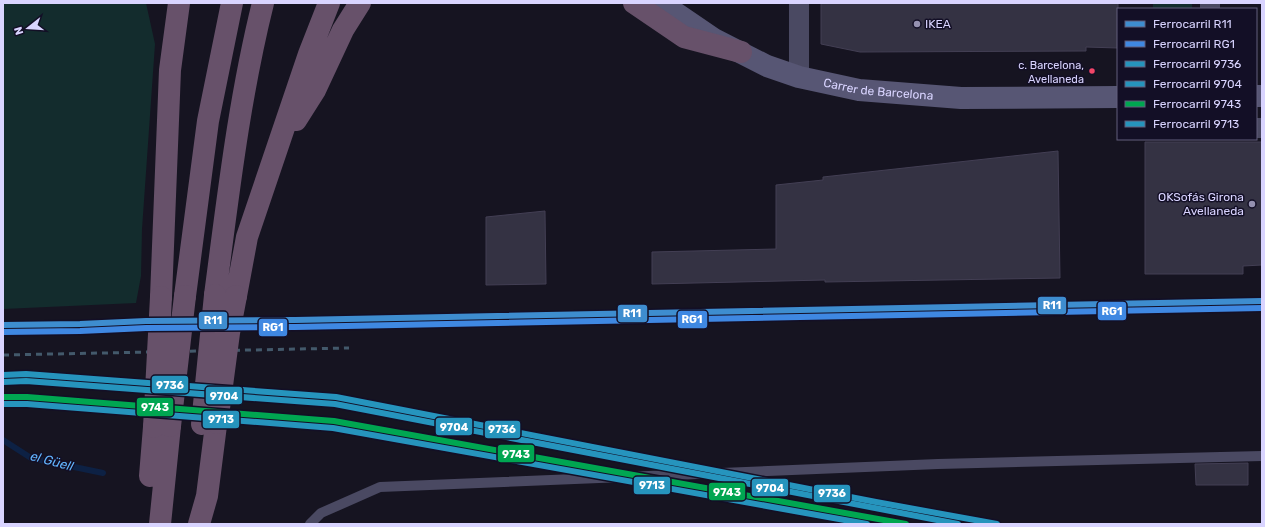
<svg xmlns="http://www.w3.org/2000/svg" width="1265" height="527" viewBox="0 0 1265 527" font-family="Rubik,sans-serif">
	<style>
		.green { fill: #132c2d }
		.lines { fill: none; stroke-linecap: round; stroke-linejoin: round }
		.stream { stroke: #0d2144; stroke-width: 6 }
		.building { fill: #343243; stroke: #433f54 }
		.lane { stroke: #4a4962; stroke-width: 10 }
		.street { stroke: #4a4962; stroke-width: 20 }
		.secondary { stroke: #575674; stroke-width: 22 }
		.highway { stroke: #67516a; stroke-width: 22 }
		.rail { stroke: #43596b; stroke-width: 3; stroke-dasharray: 6 5; stroke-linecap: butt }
		.highway-bridge { stroke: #67516a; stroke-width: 22 }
		.rail-1-casing { stroke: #130f26; stroke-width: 9 }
		.rail-2-casing { stroke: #130f26; stroke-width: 9 }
		.rail-3-casing { stroke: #130f26; stroke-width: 9 }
		.rail-4-casing { stroke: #130f26; stroke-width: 9 }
		.rail-5-casing { stroke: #130f26; stroke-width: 9 }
		.rail-6-casing { stroke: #130f26; stroke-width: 9 }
		.rail-1 { stroke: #3e8dcf; stroke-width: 6 }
		.rail-2 { stroke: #3f88e2; stroke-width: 6 }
		.rail-3 { stroke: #2694bd; stroke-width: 6 }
		.rail-4 { stroke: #2694bd; stroke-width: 6 }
		.rail-5 { stroke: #00a651; stroke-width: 6 }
		.rail-6 { stroke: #2694bd; stroke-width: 6 }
		.poi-dot { fill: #9591b1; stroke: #130f26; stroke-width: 1.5 }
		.bus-dot { fill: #f34667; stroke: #130f26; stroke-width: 1.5 }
		.labels { text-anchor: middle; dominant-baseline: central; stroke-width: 3; stroke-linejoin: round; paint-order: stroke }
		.bus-label { font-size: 11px; fill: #d9d4ff; stroke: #130f26; text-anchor: end }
		.poi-label { font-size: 12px; fill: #d9d4ff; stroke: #130f26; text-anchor: start }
		.street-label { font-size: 12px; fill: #d9d4ff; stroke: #130f26 }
		.water-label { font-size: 13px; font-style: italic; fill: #62b6ff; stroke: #130f26 }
		.line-badge { stroke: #130f26; stroke-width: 1.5 }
		.badge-label { font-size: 11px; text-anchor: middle; font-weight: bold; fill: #fff }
	</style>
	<rect width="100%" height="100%" fill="#161421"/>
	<path class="green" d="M3,3h143l9,41 -13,185 -1,47 -5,27 -133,6z
		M1153,3h39v6h-39z"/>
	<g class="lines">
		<path class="stream" d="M3,440l28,18 72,15"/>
	</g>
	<path class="building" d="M821,3h297v45l-32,-1v4l-226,1 -39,-8z
		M1145,142h117v123l-19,1v8h-98z
		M1058,151l2,127 -235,4v-2l-173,4v-32l124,-3v-64l47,-5v-3z
		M545,211l1,73 -60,1v-68z
		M1248,463v22h-52l-1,-21z"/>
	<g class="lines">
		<path class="lane" d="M310,524l11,-11 59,-26 558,-23 324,-8"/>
		<path class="street" d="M1210,9v-6
			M799,77v-74
			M1256,128h6"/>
		<g class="secondary">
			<path id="s1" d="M661,3l53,36 53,27 32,11 60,13 102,8 157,-1"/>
			<path d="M1256,96h6"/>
		</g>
		<path class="highway" d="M634,3l50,34 57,15
			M296,120l19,-30 28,-60 17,-27
			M215,295c13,-98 24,-196 48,-292
			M185,296l23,-175 24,-118
			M236,296l11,-59 62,-183 20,-51
			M161,297l9,-227 9,-67
			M150,476l4,-49
			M160,524l10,-98
			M199,524l8,-28 9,-71"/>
		<path class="rail" d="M3,355l346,-7"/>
		<path class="highway-bridge" d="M217,423l12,-90 7,-37
			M202,424l13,-129
			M170,426l15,-130
			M154,427l7,-130"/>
		<g class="rail-1-casing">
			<path id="rail-1" d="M3,325l77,-1 66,-3 149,-1 967,-19"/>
		</g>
		<g class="rail-2-casing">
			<path id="rail-2" d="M3,332l77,-1 66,-3 149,-1 967,-19"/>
		</g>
		<g class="rail-3-casing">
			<path id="rail-3" d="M3,375l23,-1 310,23 540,105 121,22"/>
		</g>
		<g class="rail-4-casing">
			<path id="rail-4" d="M3,382l23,-1 309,23 623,120"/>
		</g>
		<g class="rail-5-casing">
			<path id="rail-5" d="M3,397h24l307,24 572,103"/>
		</g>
		<g class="rail-6-casing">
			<path id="rail-6" d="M3,404h24l306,24 534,96"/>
		</g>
		<use href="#rail-1" class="rail-1"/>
		<use href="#rail-2" class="rail-2"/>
		<use href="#rail-3" class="rail-3"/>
		<use href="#rail-4" class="rail-4"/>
		<use href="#rail-5" class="rail-5"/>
		<use href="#rail-6" class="rail-6"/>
	</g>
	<g class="poi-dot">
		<circle cx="917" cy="24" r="4"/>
		<circle cx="1252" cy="204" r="4"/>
	</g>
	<circle class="bus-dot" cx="1092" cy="71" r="3.5"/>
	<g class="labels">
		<g class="bus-label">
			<text x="1084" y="65">c. Barcelona,<tspan x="1084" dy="14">Avellaneda</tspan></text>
		</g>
		<g class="poi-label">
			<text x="925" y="24">IKEA</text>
			<text x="1244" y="197" text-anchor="end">OKSofás Girona<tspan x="1244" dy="14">Avellaneda</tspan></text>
		</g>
		<g class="street-label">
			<text stroke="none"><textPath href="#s1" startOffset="238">Carrer de Barcelona</textPath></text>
		</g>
		<g class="water-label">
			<text transform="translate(52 461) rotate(15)">el Güell</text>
		</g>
	</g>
	<g class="line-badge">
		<rect x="1037" y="296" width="30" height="19" rx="4" fill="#3e8dcf"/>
		<rect x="1097" y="301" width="30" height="20" rx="4" fill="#3f88e2"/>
		<rect x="617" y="304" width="31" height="19" rx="4" fill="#3e8dcf"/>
		<rect x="677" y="310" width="31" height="19" rx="4" fill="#3f88e2"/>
		<rect x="198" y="311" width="30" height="19" rx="4" fill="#3e8dcf"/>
		<rect x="258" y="318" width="30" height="19" rx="4" fill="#3f88e2"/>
		<rect x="151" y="375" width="38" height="19" rx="4" fill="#2694bd"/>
		<rect x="205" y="386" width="38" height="19" rx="4" fill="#2694bd"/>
		<rect x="136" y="397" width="38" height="20" rx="4" fill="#00a651"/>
		<rect x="202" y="410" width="38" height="19" rx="4" fill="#2694bd"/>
		<rect x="435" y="417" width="38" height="19" rx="4" fill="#2694bd"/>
		<rect x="484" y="420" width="37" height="19" rx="4" fill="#2694bd"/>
		<rect x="497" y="444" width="38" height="19" rx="4" fill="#00a651"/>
		<rect x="633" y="476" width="38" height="19" rx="4" fill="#2694bd"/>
		<rect x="751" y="478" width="38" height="19" rx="4" fill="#2694bd"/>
		<rect x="708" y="482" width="38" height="19" rx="4" fill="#00a651"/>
		<rect x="813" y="484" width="38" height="19" rx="4" fill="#2694bd"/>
	</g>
	<g class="badge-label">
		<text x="1052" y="309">R11</text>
		<text x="1112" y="315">RG1</text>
		<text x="632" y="317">R11</text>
		<text x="692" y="323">RG1</text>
		<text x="213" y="324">R11</text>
		<text x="273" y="331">RG1</text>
		<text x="170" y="389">9736</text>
		<text x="224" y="400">9704</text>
		<text x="155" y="411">9743</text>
		<text x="221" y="423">9713</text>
		<text x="454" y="431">9704</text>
		<text x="502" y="433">9736</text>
		<text x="516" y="458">9743</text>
		<text x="652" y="489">9713</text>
		<text x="770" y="492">9704</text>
		<text x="727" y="496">9743</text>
		<text x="832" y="497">9736</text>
	</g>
	<rect width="1265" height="527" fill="none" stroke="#d9d4ff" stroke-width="8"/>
	<rect x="1117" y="8" width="140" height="132" fill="#130f26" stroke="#625e7d"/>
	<rect x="1125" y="21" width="20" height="6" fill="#3e8dcf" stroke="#625e7d"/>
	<text x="1153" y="28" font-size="12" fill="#d9d4ff">Ferrocarril R11</text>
	<rect x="1125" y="41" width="20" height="6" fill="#3f88e2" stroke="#625e7d"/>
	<text x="1153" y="48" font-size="12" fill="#d9d4ff">Ferrocarril RG1</text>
	<rect x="1125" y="61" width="20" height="6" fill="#2694bd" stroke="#625e7d"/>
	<text x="1153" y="68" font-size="12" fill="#d9d4ff">Ferrocarril 9736</text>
	<rect x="1125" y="81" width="20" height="6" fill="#2694bd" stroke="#625e7d"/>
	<text x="1153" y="88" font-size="12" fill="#d9d4ff">Ferrocarril 9704</text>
	<rect x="1125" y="101" width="20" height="6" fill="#00a651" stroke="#625e7d"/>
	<text x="1153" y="108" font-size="12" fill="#d9d4ff">Ferrocarril 9743</text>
	<rect x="1125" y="121" width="20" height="6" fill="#2694bd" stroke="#625e7d"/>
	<text x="1153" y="128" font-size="12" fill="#d9d4ff">Ferrocarril 9713</text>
	<g transform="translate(28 28) rotate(253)" stroke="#130f26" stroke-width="3" paint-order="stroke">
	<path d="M0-3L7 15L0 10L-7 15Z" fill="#d9d4ff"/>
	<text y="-6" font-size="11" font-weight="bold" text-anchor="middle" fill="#d9d4ff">N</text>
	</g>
</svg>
